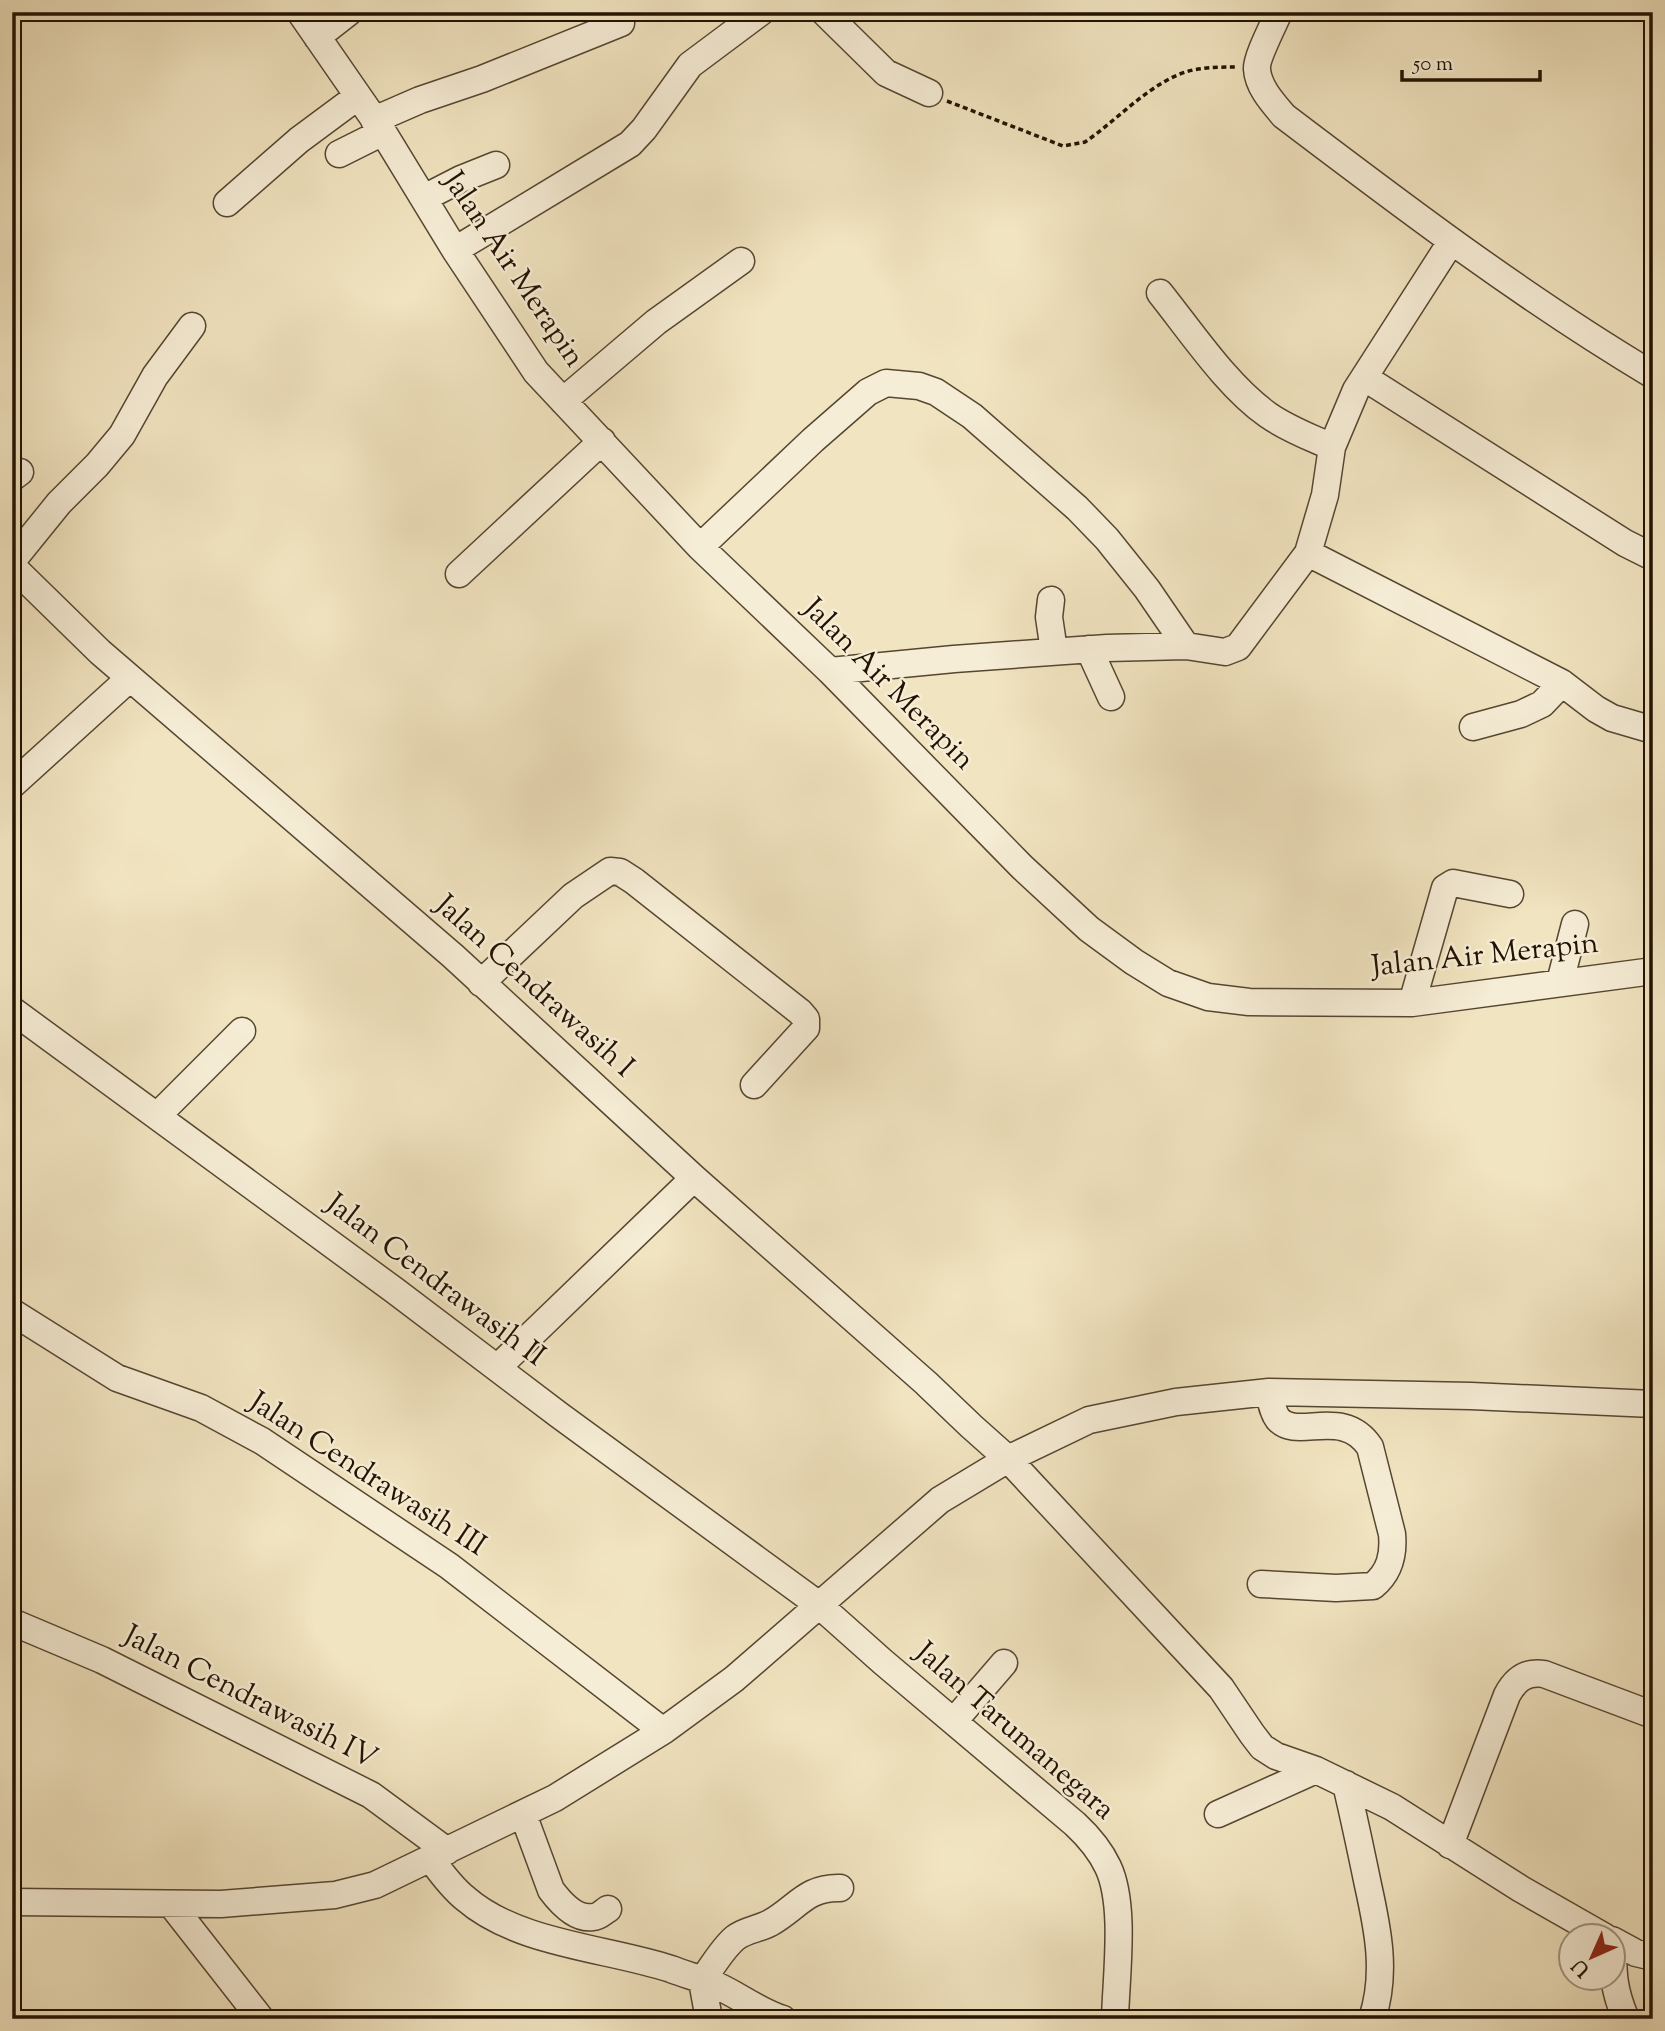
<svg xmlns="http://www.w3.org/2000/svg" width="1665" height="2031" viewBox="0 0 1665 2031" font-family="'Sorts Mill Goudy',serif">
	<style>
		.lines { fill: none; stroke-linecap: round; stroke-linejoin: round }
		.minor-casing { stroke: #564631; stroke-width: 29 }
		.path { stroke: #221201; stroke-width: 3.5; stroke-dasharray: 5 3.5; stroke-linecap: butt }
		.minor { stroke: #f6edd6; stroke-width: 26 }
		.labels { text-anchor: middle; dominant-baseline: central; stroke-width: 5; stroke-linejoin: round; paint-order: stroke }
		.street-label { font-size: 30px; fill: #221201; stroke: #f6edd6 }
	</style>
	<rect width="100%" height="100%" fill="#f1e4c0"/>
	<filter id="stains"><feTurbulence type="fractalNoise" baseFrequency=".00286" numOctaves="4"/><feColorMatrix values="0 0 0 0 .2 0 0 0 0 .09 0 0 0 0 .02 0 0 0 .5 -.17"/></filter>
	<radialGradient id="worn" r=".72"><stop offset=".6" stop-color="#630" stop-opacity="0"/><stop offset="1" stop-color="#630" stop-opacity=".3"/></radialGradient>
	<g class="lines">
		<g class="minor-casing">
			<path id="minor" d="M300,12l83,120 72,118 81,122 164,175 130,124 192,196 67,62 45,33 34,21 40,14 41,5 163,1 241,-32
				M824,12l62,61 43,20
				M1279,12c-5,12 -23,46 -22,57 1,18 16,34 27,47 120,91 240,182 369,259
				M317,37l32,-25
				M374,120l46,-20 62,-21 139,-56
				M339,154l44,-22
				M424,198l37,-19 35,-14
				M227,203l72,-63 58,-43
				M455,250l175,-106 14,-15 46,-64 71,-53
				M1160,293c32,40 67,93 108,122 20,14 42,22 64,32
				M1365,378l260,165 28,14
				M563,401l93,-79 85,-61
				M12,478l8,-6
				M700,547l113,-107 55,-48 18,-9 33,3 17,6 36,24 105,92 30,31 40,50 39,57
				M1308,553l254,130 34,26 16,9 41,12
				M12,561l47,-58 38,-38 25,-30 33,-59 37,-50
				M12,566l88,86 353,304 241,222 232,205 45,43 37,33 213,229 31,46 10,13 14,9 40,14 76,37 129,82 84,48
				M459,574l143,-133
				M1051,600l-2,17 5,34
				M1089,649l22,48
				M830,671l124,-12 153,-11 79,-2 39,6 13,-5 70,-94 17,-58 7,-48 24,-57 95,-148
				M1473,727l48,-13 21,-10 20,-21
				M12,785l118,-107
				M1560,982l15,-58
				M481,983l92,-87 37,-25 10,1 14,9 166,131 6,7v9l-52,57
				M1412,1003l33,-115 8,-5 57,11
				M12,1010l382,280 165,125 260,190 64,57 192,162c14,13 25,26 33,43 18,38 8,109 7,152
				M157,1116l85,-85
				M12,1312l105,66 84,30 61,33 187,125 214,165
				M497,1368l197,-190
				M1261,1584l75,4 37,-2c17,-14 21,-31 19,-52l-22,-87c-27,-41 -73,-6 -92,-28 -6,-8 -7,-18 -9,-27
				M12,1622l90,38 269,135 76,56
				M954,1721l50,-58
				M1346,1784c8,34 15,67 22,101 10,45 19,89 4,134
				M523,1814l28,76c9,12 25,30 42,27 6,0 10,-5 15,-8
				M1218,1814l98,-44
				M1450,1845l57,-150c8,-15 19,-24 37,-21l109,41
				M431,1859c10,14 21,29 35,40 52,45 141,49 205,70 13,5 27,9 40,14 25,10 46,28 72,36
				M12,1902l209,2 114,-9 40,-10 180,-87 108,-67 71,-52 206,-179 68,-41 81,-39 87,-18 93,-10 202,4 182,8
				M171,1904l90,115
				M1612,1940l24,13 17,4
				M1613,1941c0,32 0,48 13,78
				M709,2019l-7,-38c10,-14 20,-32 33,-43 10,-8 24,-9 35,-15 27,-15 36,-36 70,-35"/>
		</g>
		<path class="path" d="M947,101l116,45 22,-4c34,-23 68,-63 108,-72 15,-3 30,-3 44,-3"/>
		<use href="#minor" class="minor"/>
	</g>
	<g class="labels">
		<g class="street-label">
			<text transform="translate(513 270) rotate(56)">Jalan Air Merapin</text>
			<text transform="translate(888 685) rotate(45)">Jalan Air Merapin</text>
			<text transform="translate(1485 956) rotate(-6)">Jalan Air Merapin</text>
			<text transform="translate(534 987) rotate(42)">Jalan Cendrawasih I</text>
			<text transform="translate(435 1281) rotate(37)">Jalan Cendrawasih II</text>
			<text transform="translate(367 1475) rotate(33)">Jalan Cendrawasih III</text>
			<text transform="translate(250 1698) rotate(27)">Jalan Cendrawasih IV</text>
			<text transform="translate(1014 1732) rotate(41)">Jalan Tarumanegara</text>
		</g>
	</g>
	<rect width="1665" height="2031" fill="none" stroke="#f1e4c0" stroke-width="42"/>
	<rect x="14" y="14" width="1637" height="2003" fill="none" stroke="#221201" stroke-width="3.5"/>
	<rect x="21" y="21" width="1623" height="1989" fill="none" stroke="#221201" stroke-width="2"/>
	<g transform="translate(1592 1957) rotate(225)"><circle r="33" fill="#f6edd6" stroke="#a19581" stroke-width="2"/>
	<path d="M0-5L12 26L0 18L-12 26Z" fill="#8f2418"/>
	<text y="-10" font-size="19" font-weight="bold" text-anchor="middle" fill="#221201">U</text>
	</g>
	<path d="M1402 70v10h138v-10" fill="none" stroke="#221201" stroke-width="3.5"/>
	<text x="1413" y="70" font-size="21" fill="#221201" stroke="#f6edd6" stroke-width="5" paint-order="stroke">50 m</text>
	<rect width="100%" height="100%" filter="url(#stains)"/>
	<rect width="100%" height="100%" fill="url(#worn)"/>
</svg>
